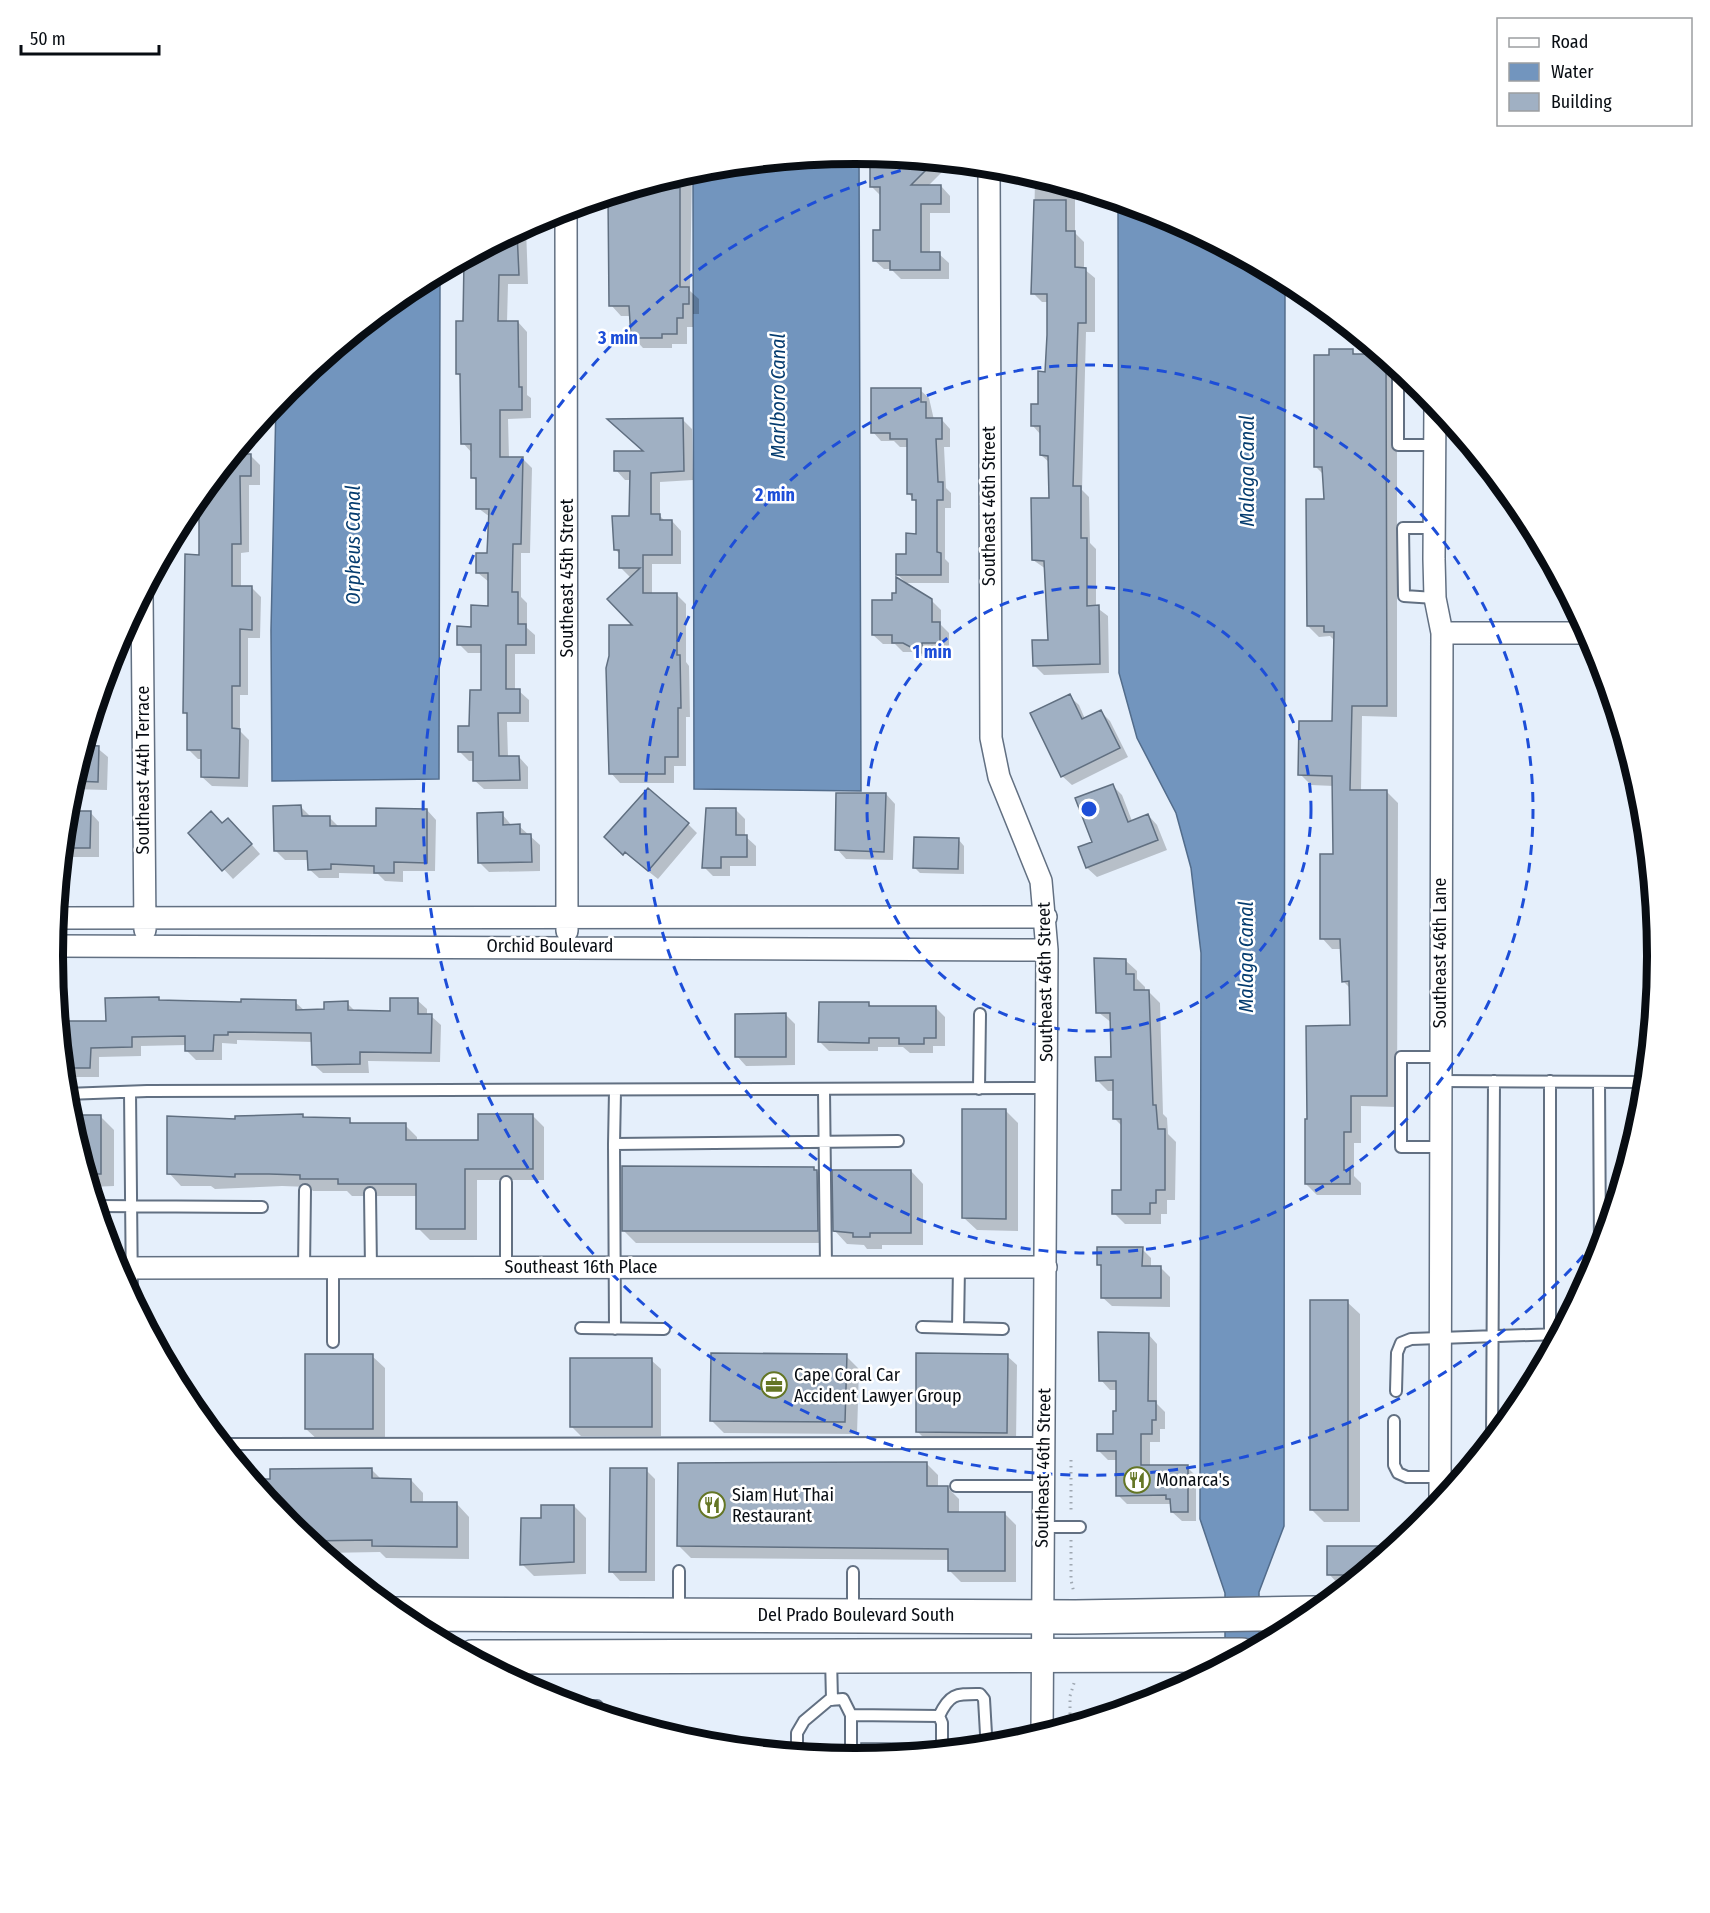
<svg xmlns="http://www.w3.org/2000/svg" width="1710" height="1913" viewBox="0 0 1710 1913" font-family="'Fira Sans Condensed',sans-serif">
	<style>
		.water { fill: #7295be; stroke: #526c8b; stroke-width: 1.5 }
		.shadow { fill: #0003 }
		.building { fill: #a0b0c3; stroke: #606f80; stroke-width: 1.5 }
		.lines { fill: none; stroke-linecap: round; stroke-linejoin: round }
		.service-casing { stroke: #627082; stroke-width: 14 }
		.minor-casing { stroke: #627082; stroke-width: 24 }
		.primary-casing { stroke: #627082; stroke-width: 36 }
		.path { stroke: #9fa8b2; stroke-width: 3; stroke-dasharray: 1.5 4.5; stroke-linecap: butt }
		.service { stroke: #fff; stroke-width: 10 }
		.minor { stroke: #fff; stroke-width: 21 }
		.primary { stroke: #fff; stroke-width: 33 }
		.ring { fill: none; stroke: #1d4ed8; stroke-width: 3; stroke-dasharray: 10 8 }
		.labels { text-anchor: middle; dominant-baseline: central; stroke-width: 5; stroke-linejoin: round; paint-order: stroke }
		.street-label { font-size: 18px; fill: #080d13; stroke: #fff }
		.poi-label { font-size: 18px; fill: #080d13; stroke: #fff; text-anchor: start }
		.water-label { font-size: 20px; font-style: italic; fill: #053c6f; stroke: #fff }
		.rim { fill: none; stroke: #080d13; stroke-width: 8 }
		.centre { fill: #1d4ed8; stroke: #fff; stroke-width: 3 }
		.ring-label { font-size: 18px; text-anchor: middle; font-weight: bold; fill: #1d4ed8; stroke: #fff; stroke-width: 5; stroke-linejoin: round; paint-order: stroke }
	</style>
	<rect width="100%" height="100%" fill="#e5effb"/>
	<path class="water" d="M859,154l2,637 -167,-2 -1,-618z
		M1118,202l44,13 123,66 -1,1245 -25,66v54l-34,19v-72l-25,-74 1,-566 -10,-85 -15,-55 -39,-75 -18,-65z
		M440,273l-1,506 -167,2 -1,-151 5,-227 12,-14 121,-100z"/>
	<path class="shadow" d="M873,156l64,6 5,5v5l-14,14h13l9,10v17h-20v41h9l10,9v16h-48l-10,-10h-7l-10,-9 7,-28v-36l-9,-9z
		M692,171l-2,120 9,8v15h-6v13h-6v17h-15v4h-29l-10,-11 -2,-21h-10l-10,-11 -1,-109z
		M1035,177l40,12v44l9,9v27l11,9v54h-9l-4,158 7,7 1,46 6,6v58l12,9 1,57 -65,2 -10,-10 16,-24 -4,-72 -13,-9 17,-60v-37l-9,-8v-20l-8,-9 14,-53 2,-71h-7l-9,-9z
		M526,227l2,57h-20l-1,38h11l9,10v63l4,3v20l-23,1 1,39h13l10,10 -2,85h-9v44l6,6v25l8,7v19h-20v37h4l10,9v22h-22l1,35h11l9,10v22h-44l-10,-9v-19h-5l-10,-10 23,-59v-39h-14l-9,-9 30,-37v-25l-11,-9 11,-18 1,-38 -12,-9v-26l-6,-5v-24l-9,-10 -1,-65 -4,-4 7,-51 2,-65z
		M1352,351l5,5h25l15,12v349l-35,-1 -1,76h26l11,11 -1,304 -36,-1v37h-7v33l7,7v12h-44l-11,-11 3,-64 42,-93 -1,-39 -7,-7 -1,-32h-10l-10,-11 13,-82 -1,-70 -23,-1 -11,-11 34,-51 1,-82 -5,-5 -11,1 -11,-11 17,-126 -1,-25 -9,-9 15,-109z
		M920,390l9,8 5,22h8l8,9v18h-6l2,41 5,5v15h-6v51l4,4v20h-43l-9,-9 21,-39v-31l-9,-10 -1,-47h-8l-6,-6h-13l-8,-9z
		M683,420l9,9 1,51 -33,2v34l5,5h7l9,10v33h-29v30h24l10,10v58l3,4 1,51h-4v49h-12v17h-54l-9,-10 25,-146 -5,-49 -11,-11v-12l-5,-6 16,-31v-38h-6l-9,-10 30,-17z
		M240,447v9h11l9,9v20h-11v67l-8,1v35h11l9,9 -1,41h-12v57h-8v36l9,9 -1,47 -36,-1 -10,-9 1,-18h-5l-10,-10 1,-33 -5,-4 17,-156 -1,-35h-3l-10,-9z
		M931,600l10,10v15l8,8v19h-18v9l-17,-9h-11l-8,-8h-12l-10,-9z
		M1069,696l10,9 6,14 16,-7 9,9 18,36 -56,28 -10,-9z
		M88,733l8,8v6l12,10 -1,33 -36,-1z
		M1112,785l10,10 10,26 16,-6 9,10 10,25 -70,27 -10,-9z
		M886,794l9,10 -2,56 -47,-1 -9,-10z
		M301,807l9,9 19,1 10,10 38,1 50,-18 9,10 -1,51h-32v11l-18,-1 -7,-7 -39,-1v5h-20l-10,-9v-9h-24l-9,-9z
		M736,810l9,9v17l11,10v20h-26v10h-17l-9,-9z
		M67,812h23l9,10v35h-37z
		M502,814l10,12h7l21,19v26l-51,1 -10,-10z
		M688,824l9,9 -39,46 -42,-33z
		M223,825l15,4 22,25 -27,25 -43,-46z
		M958,839l6,7v28l-44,-1 -6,-6z
		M1125,960l12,11v8l8,8v5h4l11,11 3,111 4,4 1,16 8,8 -1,58h-8v14h-6v10h-36l-11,-11 8,-22v-65l-8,-8v-27h-6l-11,-11 15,-21v-36l-14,-11z
		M159,999l2,3 82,2 52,-2 10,9h21l21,-8 9,9 35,1 26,-13 10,9v7h4l10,9 -1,37 -72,-1 1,12h-46l-10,-9v-22l-76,-2v4l-15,-1v17h-26l-10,-10 1,-5 -46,1v10l-42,1v20h-35l-5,-54h48z
		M868,1003l5,5h63l9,9v29h-12v7h-23l-7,-6h-25v4h-49l-9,-9z
		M786,1015l9,9v41l-49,1 -9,-10z
		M1005,1110l13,13v108l-41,-1 -13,-12z
		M302,1115l4,4 43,1 5,5h51l12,12v4h63l52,-26 12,12v53h-67v60h-47l-12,-12v-32h-66l-5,-5h-34l-4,-4 -27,-1 -67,3 -4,-3h-30l-12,-13 67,-52z
		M69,1117h32l13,13v56l-24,1z
		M814,1168l16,16v59h-194l-13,-13z
		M911,1171l12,13v61h-41v4h-15l-3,-4 -17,-1 -12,-13z
		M1142,1249l9,9v9h9l10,10v30l-58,-1 -10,-9 1,-29 -5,-4z
		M1347,1302l13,12v208h-36l-13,-13z
		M1148,1334l9,10v60l8,8v17h-5v13h-10v25h37l9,9v45h-14l-10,-9v-8h-45l-9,-9v-35h-10l-9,-9 15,-15 4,-24v-22h-8l-9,-10z
		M372,1356l13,12v74l-66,-1 -13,-12z
		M846,1356l13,13 -2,65 -133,-1 -13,-13z
		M1007,1356l10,9 -1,77 -89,-1 -10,-10z
		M651,1360l10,9v67h-80l-9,-9z
		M926,1463l12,12v12h9l12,12v14h45l12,12v57h-55l-11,-11v-11l-259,-2 -12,-12z
		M371,1469l11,11h29l12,13v10l34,1 12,13v42l-83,-1 -6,-6 -57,1 -36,-29 -35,-43z
		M646,1470l9,9v102h-35l-9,-10z
		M574,1506l12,12v56l-52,2 -12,-12 20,-44z
		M1377,1547l8,8 -39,32h-5l-12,-13z
		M686,1740l96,1 12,12 -96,-9z
		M862,1745h64l6,6 -70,7z"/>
	<path class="building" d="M870,155l64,7 -23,23h30v19h-20v48h19v18h-50v-9h-17v-31h7v-43h-10z
		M637,188h43v99h9v17h-6v14h-6v16h-15v4h-31l-2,-32h-20l-1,-109z
		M1034,200h32v31h9v36l11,1v55h-8l-5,163h8v52h6v68l12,-1 1,59 -67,2 -1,-26h16l-4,-79 -12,-1 -1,-62h18l-1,-42 -8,-1v-29h-9v-22h7v-33l7,1 2,-37v-41h-16z
		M517,232l2,43h-20l-1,46h20l1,66h3v23h-22v47h23l-2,87h-8l-1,48h6v32h8v21h-20v44h14v24h-22l1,43h20l1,24 -47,1v-29h-15v-26h11l1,-36h11v-45h-24v-19l14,1v-22l17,1v-33h-12v-20h11l2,-44h-13v-31h-5v-34h-10l-1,-70h-4v-53h7l1,-61z
		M1329,349h24v5h27l6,5 1,347h-35l-2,84h37v306h-36v36h-7v38h6v14h-45v-65h2l-1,-93 44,-1 -1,-44 -7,1 -2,-43h-20v-85h13l-1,-78 -34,-1 1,-54h33l2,-89h-10v-6h-17l-1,-127h18l-2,-32h-8v-112h15z
		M871,388h50v14h5v16h16v21h-6l2,43h5v18h-6v52l4,1v22h-45v-21h10v-21l10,1v-34h-4v-6h-5v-55h-17v-6h-19z
		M683,418l1,53 -33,2v41h9v6h12v35h-29v38h34v62h3l1,53h-3v49h-13v17h-56l-3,-106 3,-12v-31h23l-25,-26 33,-31h-21v-18h-5l-2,-34h17l1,-45h-16v-20h29l-36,-32z
		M234,454h17v22h-11l1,68h-9v42h20v44l-12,-1v57h-8v42l8,1 -1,49 -38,-1v-27h-14v-37h-4l2,-159 14,1v-43h-12z
		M896,577l36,22v23h8v21h-18v10l-19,-10h-11v-8h-20v-35h20v-7h4z
		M1070,694l12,25 19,-9 19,38 -59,29 -31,-64z
		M84,745l15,1 -1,36 -24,-1z
		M1113,784l15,38 20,-8 10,26 -72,28 -8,-21 14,-5 -17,-44z
		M648,788l41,35 -41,48 -23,-19 -2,3 -19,-18z
		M836,793h50l-2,59 -49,-2z
		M301,805l1,11h28v10h46v-18l51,1v54l-33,-1v11h-20v-7l-43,-2v5l-23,1 -1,-19h-33l-1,-45z
		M706,808h30v27h11v22h-26v11h-19z
		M67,811h24l-1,37h-27z
		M211,811l11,12 6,-5 24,26 -30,27 -34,-38z
		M503,812v13l17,-1v10h11l1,28 -54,1 -1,-50z
		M914,837l45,1 -1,31 -45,-1z
		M1094,958l32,1v15h8v16h15l4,115h3l2,24h7v61h-9v13h-6v11h-38v-24h9v-71h-8v-39l-17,1 -1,-24h16l-1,-44h-14z
		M159,997v3l82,2v-3l55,1v10l28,-1v-7l24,-1v9l42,1v-13h28v16h14l-1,39 -71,-1v12l-48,1 -1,-32 -83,-1v3h-14l-1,16h-28v-15l-53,1v10l-41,1 -1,20h-27l-4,-47h47l-1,-23z
		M819,1002h50v4h67v32h-12v6h-25v-6h-30v5l-51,-1z
		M786,1013v44h-51v-43z
		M962,1109h44v110l-44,-1z
		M303,1114v3l47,1v5h56v17h72v-26h55v55h-68v60h-49v-45h-78v-5h-38v-4l-31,-1h-34v3l-68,-3v-58l68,3v-3z
		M69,1115h32v59h-15z
		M622,1166l192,1v3h3l1,61h-196z
		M832,1170h79v63h-41v4h-17v-4l-20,-2z
		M1097,1247h46l-1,19h19v32h-60v-33h-4z
		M1310,1300h38v210h-38z
		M1098,1332l51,1 -1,68h8v19h-4v14h-11v31h47v47h-17l-1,-13h-4v-4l-50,1v-45h-19v-17h16v-23h3v-30h-17z
		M711,1353l136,1 -2,68 -135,-1z
		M916,1353l92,1 -1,79 -91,-1z
		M305,1354h68v75h-68z
		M570,1358h82v69h-82z
		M893,1462h34v24h21v26h57v59h-57v-22l-271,-3 1,-83z
		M372,1468v10l39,1v23h46v45l-85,-1v-6l-64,1 -21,-17 -36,-45h19v-10z
		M610,1468h37l-1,104h-37z
		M541,1505h33v57l-54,3 1,-47h20z
		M1327,1546h51v15l-17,14h-34z
		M861,1743h48v11l-48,4z"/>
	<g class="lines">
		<g class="service-casing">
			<path id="service" d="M1398,369v76h36
				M1434,528h-31l1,68 31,2
				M1440,1057h-39v90h39
				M1440,1081l205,1
				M1599,1082l1,168
				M979,1089l1,-75
				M824,1090l2,177
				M615,1091l-1,53 284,-3
				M130,1092l2,205
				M66,1094l81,-3 900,-3
				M614,1144l1,185
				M506,1182v85
				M370,1193l1,75
				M96,1206l166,1
				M304,1268l1,-78
				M333,1268v74
				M922,1327l81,2
				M581,1328l83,1
				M958,1328l1,-61
				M1550,1336v-255
				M1396,1391l1,-38 4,-10 10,-4 148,-5
				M1394,1421v44l4,8 9,4h54
				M1492,1440l2,-359
				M222,1444l821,-1
				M956,1486h87
				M1042,1527h38
				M679,1571v42
				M853,1572v42
				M831,1658l1,42
				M575,1706h22
				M851,1715v44
				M939,1716c11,-23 17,-22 41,-22l4,5 2,35
				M797,1753v-20l7,-12 25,-21 14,-1 8,16 88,1 3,7v27"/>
		</g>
		<g class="minor-casing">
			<path id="minor" d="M989,167l2,571 8,39 42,104 6,69 -5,784
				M566,210l1,721
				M1435,404l-1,155 1,39 7,35 -2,870
				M142,595l3,335
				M1442,633h146
				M56,918l990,-1
				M54,946l993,4
				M116,1268l930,-1"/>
		</g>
		<g class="primary-casing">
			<path id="primary" d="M397,1614l678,3 239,-4
				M472,1657l770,-2"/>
		</g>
		<path class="path" d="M1071,1460v52
			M1071,1540v40l3,13
			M1070,1726v-30l5,-16"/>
		<use href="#service" class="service"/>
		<use href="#minor" class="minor"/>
		<use href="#primary" class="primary"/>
	</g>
	<g class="ring">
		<circle cx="1089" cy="809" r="222"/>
		<circle cx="1089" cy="809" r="444"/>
		<path d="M1607 1228A666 666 0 1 1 928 163"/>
	</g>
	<defs>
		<g id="office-ring" transform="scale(1.35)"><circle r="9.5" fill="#fff" stroke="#647625" stroke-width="1.5"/><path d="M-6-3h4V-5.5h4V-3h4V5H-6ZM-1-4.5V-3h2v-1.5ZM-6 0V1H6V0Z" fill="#647625"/></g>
		<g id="restaurant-ring" transform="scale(1.35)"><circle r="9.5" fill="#fff" stroke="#647625" stroke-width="1.5"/><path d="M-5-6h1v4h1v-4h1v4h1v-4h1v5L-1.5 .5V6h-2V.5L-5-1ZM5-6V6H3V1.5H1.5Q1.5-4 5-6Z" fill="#647625"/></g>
	</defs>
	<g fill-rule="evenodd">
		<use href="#office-ring" x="774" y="1385"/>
		<use href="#restaurant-ring" x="1137" y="1480"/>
		<use href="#restaurant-ring" x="712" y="1505"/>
	</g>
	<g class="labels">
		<g class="street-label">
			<text transform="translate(989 506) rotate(-90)">Southeast 46th Street</text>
			<text transform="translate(567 578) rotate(-90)">Southeast 45th Street</text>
			<text transform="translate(143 770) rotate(-90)">Southeast 44th Terrace</text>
			<text x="550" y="946">Orchid Boulevard</text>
			<text transform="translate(1440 953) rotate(-90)">Southeast 46th Lane</text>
			<text transform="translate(1045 982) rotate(-91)">Southeast 46th Street</text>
			<text x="581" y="1267">Southeast 16th Place</text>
			<text transform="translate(1043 1468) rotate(-89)">Southeast 46th Street</text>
			<text x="856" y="1615">Del Prado Boulevard South</text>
		</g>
		<g class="poi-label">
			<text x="794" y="1375">Cape Coral Car<tspan x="794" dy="21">Accident Lawyer Group</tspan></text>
			<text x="1156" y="1480">Monarca's</text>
			<text x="732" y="1495">Siam Hut Thai<tspan x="732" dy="21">Restaurant</tspan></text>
		</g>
		<g class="water-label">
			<text transform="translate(778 396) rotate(-90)">Marlboro Canal</text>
			<text transform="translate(1247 471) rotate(-90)">Malaga Canal</text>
			<text transform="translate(353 545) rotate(-90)">Orpheus Canal</text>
			<text transform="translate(1246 957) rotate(-90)">Malaga Canal</text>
		</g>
	</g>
	<path d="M0 0H1710V1913H0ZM63 956a792 792 0 1 1 1584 0a792 792 0 1 1-1584 0Z" fill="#fff" fill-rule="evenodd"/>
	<path class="rim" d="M63 956a792 792 0 1 1 1584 0a792 792 0 1 1-1584 0Z"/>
	<circle cx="1089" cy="809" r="9" class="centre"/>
	<g class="ring-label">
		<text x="618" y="344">3 min</text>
		<text x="775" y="501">2 min</text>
		<text x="932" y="658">1 min</text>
	</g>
	<rect x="1497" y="18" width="195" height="108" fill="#ffffff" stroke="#9c9ea1" stroke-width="1.5"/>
	<rect x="1509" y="38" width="30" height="9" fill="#ffffff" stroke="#9c9ea1" stroke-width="1.5"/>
	<text x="1551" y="48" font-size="18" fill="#080d13">Road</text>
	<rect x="1509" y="63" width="30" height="18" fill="#7295be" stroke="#9c9ea1" stroke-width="1.5"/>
	<text x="1551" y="78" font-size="18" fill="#080d13">Water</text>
	<rect x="1509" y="93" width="30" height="18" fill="#a0b0c3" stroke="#9c9ea1" stroke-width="1.5"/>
	<text x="1551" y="108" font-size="18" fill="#080d13">Building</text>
	<path d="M21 45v9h138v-9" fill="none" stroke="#080d13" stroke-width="3"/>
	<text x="30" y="45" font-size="18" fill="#080d13" stroke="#ffffff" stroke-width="4.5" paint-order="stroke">50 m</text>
</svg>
